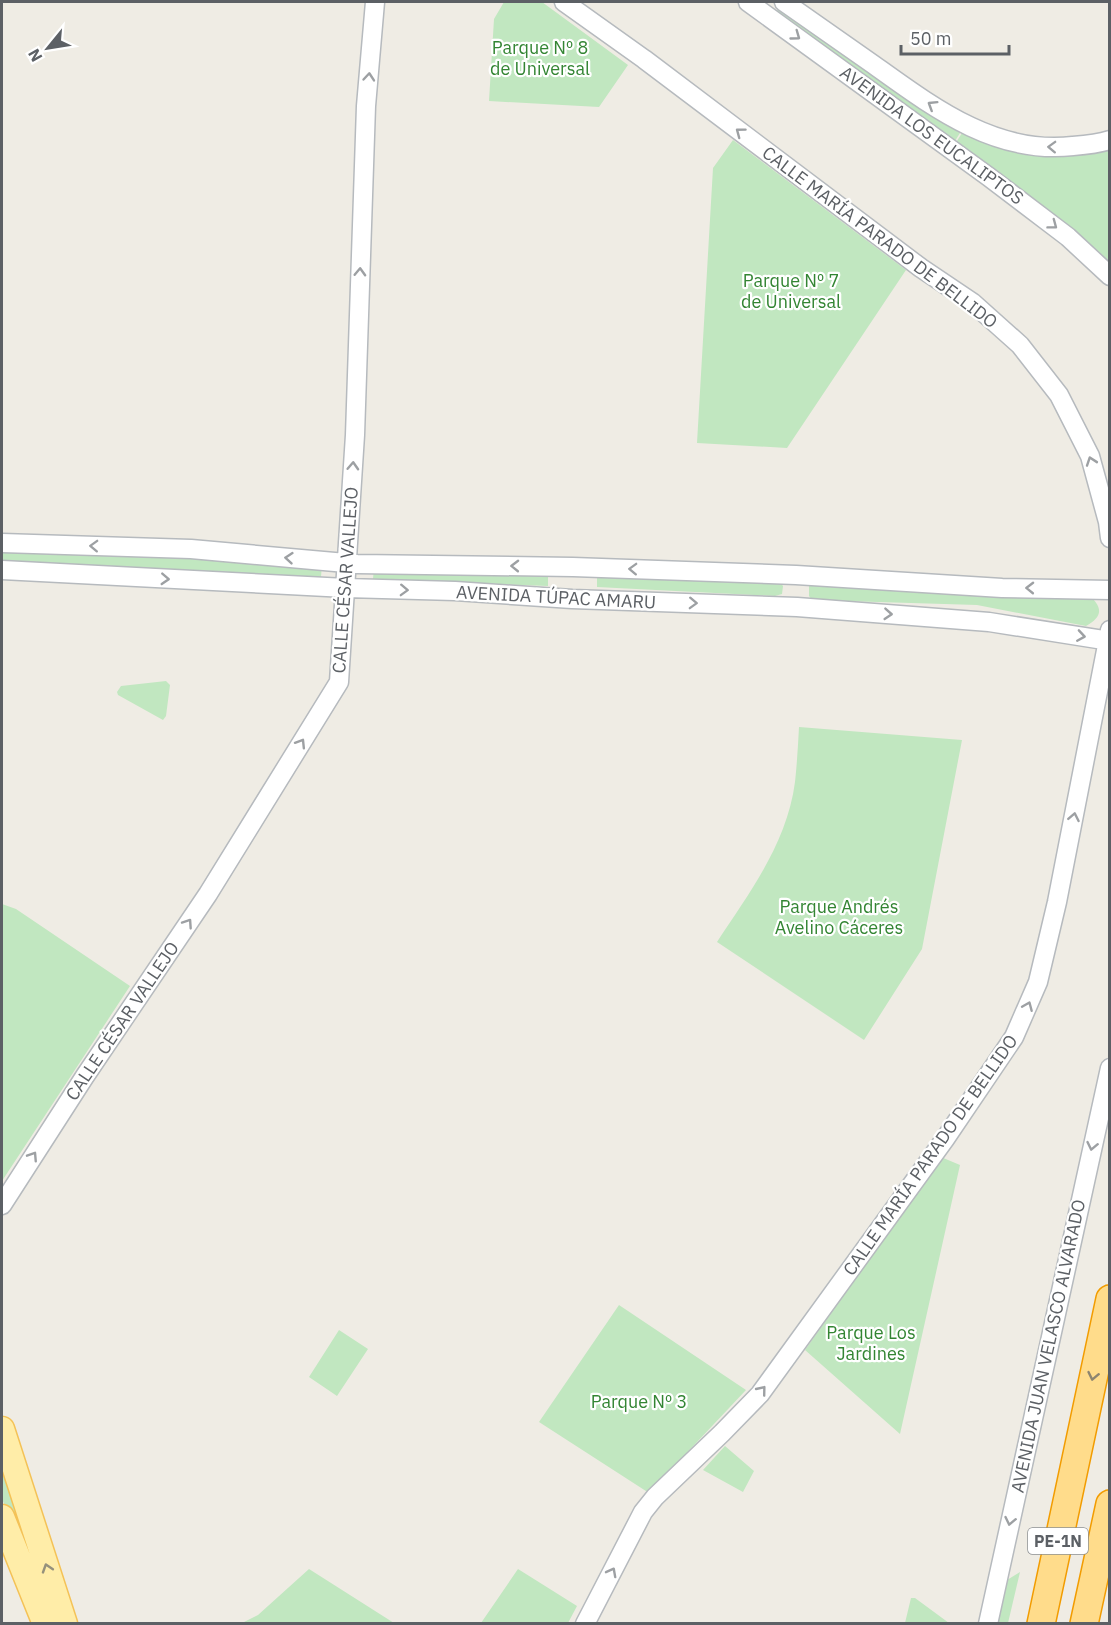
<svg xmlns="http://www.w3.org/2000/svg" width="1111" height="1625" viewBox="0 0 1111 1625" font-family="'IBM Plex Sans',sans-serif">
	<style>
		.green { fill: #c1e7c0 }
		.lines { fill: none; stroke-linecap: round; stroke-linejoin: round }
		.tertiary-casing { stroke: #b6babe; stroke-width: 21 }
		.primary-casing { stroke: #f4c257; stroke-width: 27 }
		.motorway-casing { stroke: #f29c00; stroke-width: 30 }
		.tertiary { stroke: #fff; stroke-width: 18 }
		.primary { stroke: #ffeda8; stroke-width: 24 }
		.motorway { stroke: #ffdc8b; stroke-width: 27 }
		.oneway { stroke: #9da0a3 }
		.oneway2 { stroke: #8d8570 }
		.oneway3 { stroke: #95917c }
		.labels { text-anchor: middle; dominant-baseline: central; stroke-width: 4.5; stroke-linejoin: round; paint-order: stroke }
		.shield { fill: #fff; stroke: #8d9093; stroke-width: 1.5 }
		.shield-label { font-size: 16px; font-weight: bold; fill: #5c6065 }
		.park-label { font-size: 18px; fill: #338533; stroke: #fff }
		.street-label { font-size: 18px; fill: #5c6065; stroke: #fff }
	</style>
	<rect width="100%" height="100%" fill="#efece4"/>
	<path class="green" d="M504,2h38l86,63 -29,42 -110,-6 5,-82z
		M779,7l181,126 -5,8 -178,-130z
		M962,133l41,16 27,4 79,-7v118l-43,-39 -111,-81z
		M733,140l173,130 -119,178 -90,-5 16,-275z
		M2,551l320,13 -1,13 -319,-14z
		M374,567l174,5v14l-175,-7z
		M597,575l182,6 4,5 -1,8 -7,2 -178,-9z
		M814,583l278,15c12,12 8,20 -6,28l-109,-21 -165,-5 -3,-4v-11z
		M166,681l4,4 -4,31 -3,4 -45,-25 -1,-3 4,-6z
		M799,727l163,13 -40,209 -58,91 -147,-98c33,-50 70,-99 78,-160 2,-18 3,-37 4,-55z
		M2,904l14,5 114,77 -128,195z
		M941,1157l19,8 -60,269 -95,-84z
		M619,1305l127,85 -97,103 -110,-71z
		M339,1330l29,19 -31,47 -28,-19z
		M725,1446l29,25 -11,21 -40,-22z
		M2,1453l35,107 -7,3 -28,-64z
		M309,1569l85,54h-152l16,-8z
		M518,1569l59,37 -9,17h-87z
		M1020,1572l-12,51 -12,1 11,-44z
		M911,1598h4l34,25h-44z"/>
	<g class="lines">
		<g class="tertiary-casing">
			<path id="tertiary" d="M564,2l80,57 277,209 52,35 47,42 39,50 31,61 18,66 2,16
				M748,2l241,175 79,60 42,39
				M784,2c30,21 60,42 90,63 60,43 122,90 199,81 13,-1 25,-2 37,-6
				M2,543l189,6 166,15 216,3 223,8 206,13 108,2
				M2,570l344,18 109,3 117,8 225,8 192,15 121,19
				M2,1205l83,-129 123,-182 131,-212 16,-247 11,-329 9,-104
				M585,1624l58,-112 12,-15 67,-64 38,-39 185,-255 69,-102 24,-55 19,-80 53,-272
				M988,1624l122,-556"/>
		</g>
		<g class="primary-casing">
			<path id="primary" d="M2,1429l63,195
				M2,1517l43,107"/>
		</g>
		<g class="motorway-casing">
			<path id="motorway" d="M1041,1624l69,-325
				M1084,1624l26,-120"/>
		</g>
		<use href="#tertiary" class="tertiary"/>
		<use href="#primary" class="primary"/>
		<use href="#motorway" class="motorway"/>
	</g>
	<defs><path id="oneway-chevron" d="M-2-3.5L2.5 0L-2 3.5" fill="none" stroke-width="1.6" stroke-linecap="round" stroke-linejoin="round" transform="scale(1.5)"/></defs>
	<g class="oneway">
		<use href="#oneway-chevron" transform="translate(796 36) rotate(36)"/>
		<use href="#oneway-chevron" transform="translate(369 77) rotate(-85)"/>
		<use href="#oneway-chevron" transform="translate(932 105) rotate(-148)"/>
		<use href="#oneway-chevron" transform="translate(740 132) rotate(-143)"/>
		<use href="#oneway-chevron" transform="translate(1052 147) rotate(-178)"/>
		<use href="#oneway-chevron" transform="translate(1053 225) rotate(37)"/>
		<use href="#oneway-chevron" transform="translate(360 272) rotate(-88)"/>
		<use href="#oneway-chevron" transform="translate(1091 461) rotate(-109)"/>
		<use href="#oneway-chevron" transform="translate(353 466) rotate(-87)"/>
		<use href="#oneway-chevron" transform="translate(94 546) rotate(-178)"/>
		<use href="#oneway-chevron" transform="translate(289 558) rotate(-175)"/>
		<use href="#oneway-chevron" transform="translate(515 566) rotate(-179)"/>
		<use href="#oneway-chevron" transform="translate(633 569) rotate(-178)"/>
		<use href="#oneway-chevron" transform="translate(165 579) rotate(3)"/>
		<use href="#oneway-chevron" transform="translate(1030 588) rotate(-179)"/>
		<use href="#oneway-chevron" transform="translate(404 590) rotate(2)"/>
		<use href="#oneway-chevron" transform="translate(693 603) rotate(2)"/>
		<use href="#oneway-chevron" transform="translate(888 614) rotate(4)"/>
		<use href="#oneway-chevron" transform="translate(1081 636) rotate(9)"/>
		<use href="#oneway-chevron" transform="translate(301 743) rotate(-58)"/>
		<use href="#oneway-chevron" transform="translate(1074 817) rotate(-79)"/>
		<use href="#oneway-chevron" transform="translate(188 923) rotate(-56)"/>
		<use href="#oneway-chevron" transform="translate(1028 1006) rotate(-67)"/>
		<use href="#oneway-chevron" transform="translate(1092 1146) rotate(102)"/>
		<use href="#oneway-chevron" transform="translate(33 1156) rotate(-57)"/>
		<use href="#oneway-chevron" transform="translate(762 1390) rotate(-51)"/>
		<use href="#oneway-chevron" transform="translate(1010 1521) rotate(102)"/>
		<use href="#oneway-chevron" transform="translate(612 1572) rotate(-62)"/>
	</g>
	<use class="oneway2" href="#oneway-chevron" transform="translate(1093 1376) rotate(102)"/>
	<use class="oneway3" href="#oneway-chevron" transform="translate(47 1568) rotate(-108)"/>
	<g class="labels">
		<rect class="shield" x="1028" y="1528" width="60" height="26" rx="4.5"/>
		<g class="shield-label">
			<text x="1058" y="1541">PE-1N</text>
		</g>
		<g class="park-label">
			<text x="540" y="47">Parque Nº 8<tspan x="540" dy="21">de Universal</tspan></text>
			<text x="791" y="280">Parque Nº 7<tspan x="791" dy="21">de Universal</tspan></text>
			<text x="839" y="906">Parque Andrés<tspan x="839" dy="21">Avelino Cáceres</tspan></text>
			<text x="871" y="1332">Parque Los<tspan x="871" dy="21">Jardines</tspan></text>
			<text x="639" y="1401">Parque Nº 3</text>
		</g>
		<g class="street-label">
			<text transform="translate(932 135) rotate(36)">AVENIDA LOS EUCALIPTOS</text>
			<text transform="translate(880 237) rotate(37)">CALLE MARÍA PARADO DE BELLIDO</text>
			<text transform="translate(345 580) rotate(-86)">CALLE CÉSAR VALLEJO</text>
			<text transform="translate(556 597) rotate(3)">AVENIDA TÚPAC AMARU</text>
			<text transform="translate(122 1021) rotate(-56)">CALLE CÉSAR VALLEJO</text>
			<text transform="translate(930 1155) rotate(-55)">CALLE MARÍA PARADO DE BELLIDO</text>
			<text transform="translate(1048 1346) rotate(-78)">AVENIDA JUAN VELASCO ALVARADO</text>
		</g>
	</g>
	<rect width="1111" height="1625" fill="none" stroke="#5c6065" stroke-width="6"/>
	<g transform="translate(48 48) rotate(240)" stroke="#ffffff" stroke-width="4.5" paint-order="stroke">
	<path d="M0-4.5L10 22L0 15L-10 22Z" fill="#5c6065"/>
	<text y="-9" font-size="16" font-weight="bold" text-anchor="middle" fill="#5c6065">N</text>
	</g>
	<path d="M901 45v9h108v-9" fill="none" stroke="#5c6065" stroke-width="3"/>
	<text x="910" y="45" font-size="18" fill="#5c6065" stroke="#ffffff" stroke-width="4.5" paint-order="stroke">50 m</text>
</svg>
